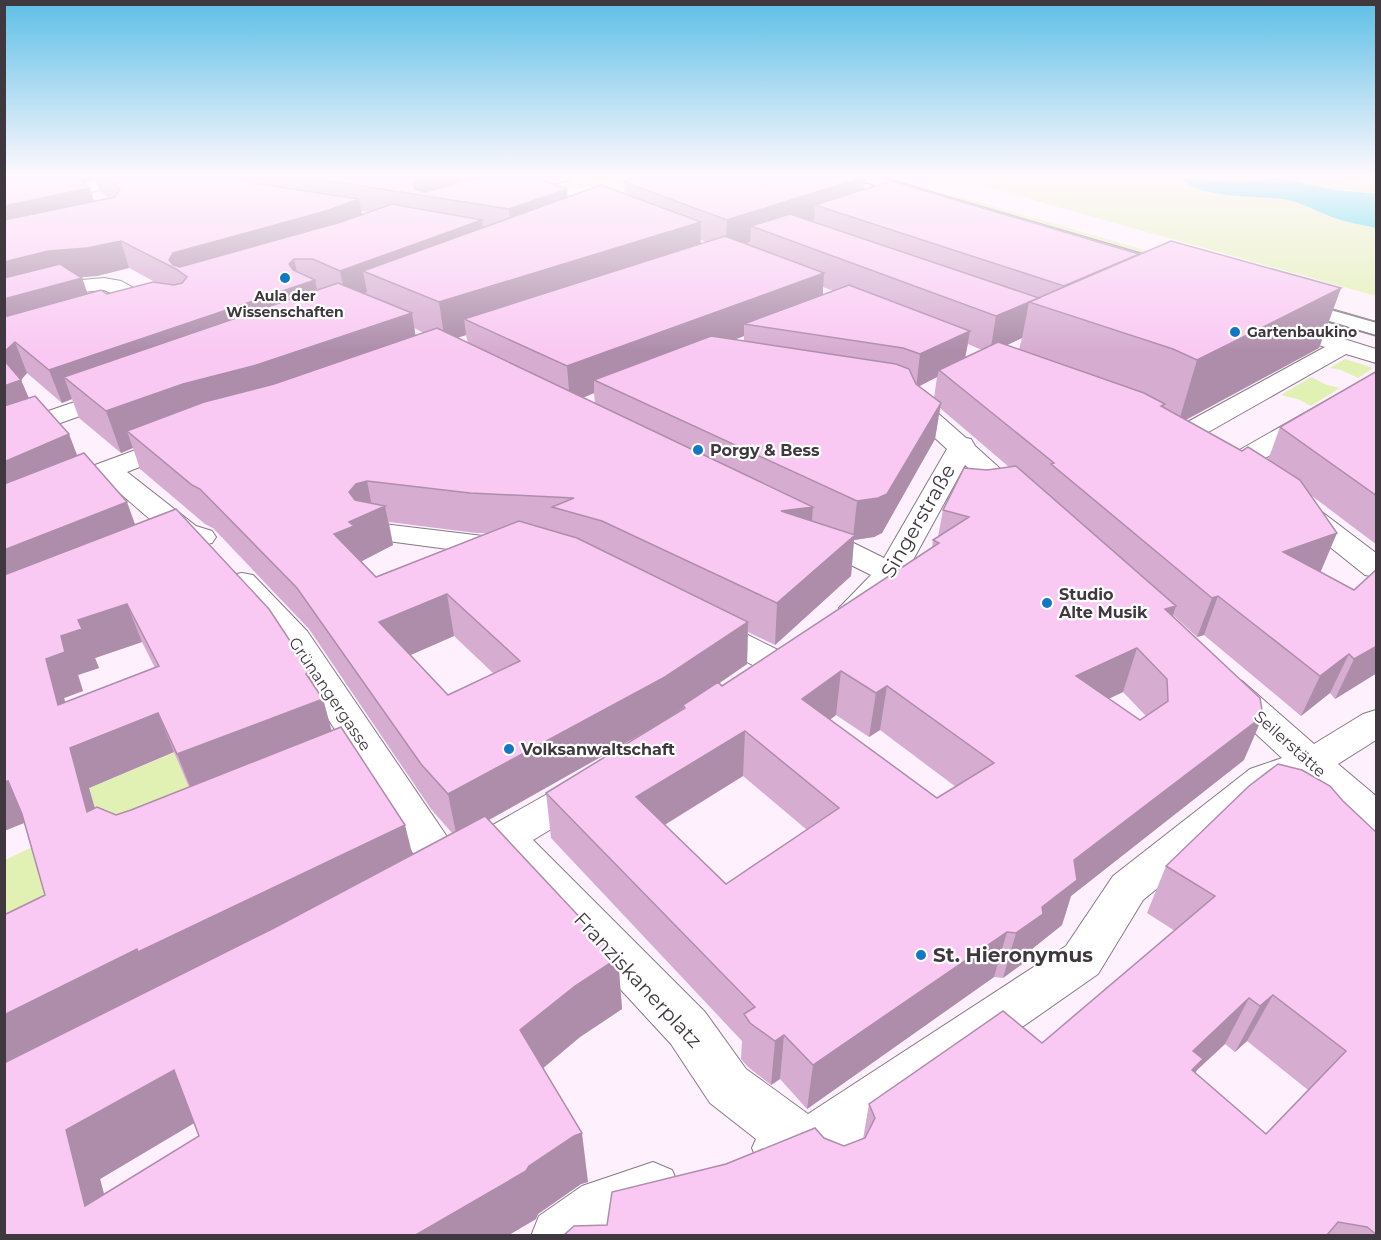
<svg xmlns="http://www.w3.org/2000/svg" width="1381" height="1240" viewBox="0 0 1381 1240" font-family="Montserrat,sans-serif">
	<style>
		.green { fill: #e1f0b3 }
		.water { fill: #2ed0e2 }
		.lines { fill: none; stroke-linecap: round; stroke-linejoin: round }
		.minor-casing { stroke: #877986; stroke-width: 2 }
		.major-casing { stroke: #877986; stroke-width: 2 }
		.minor { fill: #fff; fill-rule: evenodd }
		.major { fill: #fff; fill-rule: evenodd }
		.tram { stroke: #877e86; stroke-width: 1.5 }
		.wall { fill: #d6add1; fill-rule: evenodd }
		.shaded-wall { fill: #ae8daa }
		.building { fill: #f9c9f3; stroke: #ae8daa; stroke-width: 1.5; fill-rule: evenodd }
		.poi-dot { fill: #1278c3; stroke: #fff; stroke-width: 2 }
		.labels { text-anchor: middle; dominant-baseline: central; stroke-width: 4.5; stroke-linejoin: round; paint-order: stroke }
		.far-poi-label { font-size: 14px; font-weight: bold; fill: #3f393f; stroke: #fff }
		.poi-label { font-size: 16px; font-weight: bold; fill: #3f393f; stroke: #fff; text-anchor: start }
		.street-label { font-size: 16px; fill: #3f393f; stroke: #fff }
		.near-street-label { font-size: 20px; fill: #3f393f; stroke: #fff }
		.near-poi-label { font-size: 20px; font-weight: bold; fill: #3f393f; stroke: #fff; text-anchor: start }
	</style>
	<rect width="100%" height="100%" fill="#fef1fd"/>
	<path class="green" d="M589,177h29l24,8 -26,9 -13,-1 -15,-7 -21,4 -7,-4z
		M951,177h425v119z
		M951,194l229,66 -4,2 -230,-67z
		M1345,359l28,9 -15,10 -17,-8 -11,-2z
		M1311,377l16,8 13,3 -29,18 -11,-6 -19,-5z
		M180,750l14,47 -92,35 -13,-44z
		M39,844l29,92 -63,31v-107z"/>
	<path class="water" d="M1180,177l57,5 41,-4 57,12 41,4v34c-16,-4 -33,-6 -49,-13 -13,-5 -25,-12 -39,-15 -27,-5 -89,0 -108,-23z"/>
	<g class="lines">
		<g class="minor-casing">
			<path id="minor" d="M40,177h19l15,8 33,-8h27l-2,3c-31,9 -67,27 -92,-3z
				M538,177h34l-2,3 -41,9 -8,-5 2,-3z
				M104,278l17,3 27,15 23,2 3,4 -3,4 -27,2 -40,-18 -33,3 -67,15v-12l67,-15z
				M1280,319l96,30v14l-30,-9 -157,89 -9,2 -9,-2 -4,-6 4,-6 154,-84 -53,-16 -3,-5 3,-5z
				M1376,375v17l-134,80 -10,2 -10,-2 -4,-6 4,-6 146,-83z
				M119,387l9,2 3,5 -3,5 -124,44v-17z
				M916,392l9,2 8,15 33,29 5,1 4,7 61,55 -4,6 -10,3 -10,-3 -47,-42 -63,115 -35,35 -12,3 -12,-3 -4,-7 32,-33 -70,-35 -4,-6 4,-6 11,-3 11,3 61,30 63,-109 -34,-31 -9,-19 3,-5z
				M179,434l9,2 4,6 -4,6 -61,24 69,54 16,5 4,6 -4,6c-39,10 -77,-43 -108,-61l-100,44v-20l91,-41z
				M1300,500l10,3 66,50v24l-11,-2 -75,-60 -4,-6 4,-6z
				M375,523l133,16 11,3 4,6 -4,6 -11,3 -143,-19 -5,-6 5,-6z
				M242,573l11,2 54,56 147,216 118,-67 14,-5 14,5 6,10 -6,10 -67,40 172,172 41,57 62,45 258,-168 47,-70 137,-107 32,-11 -66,-61 -5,-8 5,-8 13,-4 13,4 72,63 49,-30 13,-4v30l-38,24 38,32v37l-14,-4 -57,-49 -27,9 -135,111 -45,74 -262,183 -19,8 -38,9 -19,-7 -8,-19 4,-9 -46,-36 -39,-59 -170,-184 -18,11 -17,4 -4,8 -15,5 -15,-5 -150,-237 -56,-64 5,-7z
				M708,618l12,3 70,35 5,8 -5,8 -12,3 -12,-3 -70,-37 -5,-7 5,-7z
				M653,1162l19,8 8,19 -8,19 -54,20 -10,8h-77l8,-20 43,-30z"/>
		</g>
		<g class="major-casing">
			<path id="major" d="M857,177h26l52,16 2,4 -8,5 -70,-22z
				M1290,297l86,25v13l-93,-28 -3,-4 3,-4z"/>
		</g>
		<use href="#minor" class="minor"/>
		<use href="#major" class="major"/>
		<path class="tram" d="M846,177l46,14
			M881,177l277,81
			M1319,306l57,16
			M1314,318l62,18"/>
	</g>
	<path class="wall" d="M4,177h531l33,20 57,-3 -1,-12 14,-5h227l-1,13 275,64 202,34 -22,60 -133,72 56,31 26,9 12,-33 97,-56v174l-65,-49 9,75h-2l58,102 -42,26 -5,-6 -29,23 -97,-81 -7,2 -24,-22 71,145 -173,136 -9,29 -30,24 -3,10 -26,19 -9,-1 -187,132 -27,-30 -9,6 -23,-18 -7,-8 1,-18 -191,-203 -5,-45 101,-62 -158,89 129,138 4,51 -42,28 -37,31 45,114 -7,2 -43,30 -2,5 -29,17h-503l41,-341 -21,-72 -20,8zM95,178l5,14 8,6 -14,3 -13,-20zM361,211l9,1 -8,3zM701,240l5,2 -5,2zM129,268l26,14 -48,12h-19l-6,-16 -1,-1 16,-1zM823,287l10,4 -10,4zM414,328l10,5 -9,3zM466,335l2,8 -11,-5zM744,336v5l-10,-1zM1022,338l-3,12 -13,-5zM968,344l14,6 -17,7zM27,373l35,30 10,-4 7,19 42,35 12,-5 7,21 65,55 8,4 96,101 122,180 21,24 -40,22 -81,-125 -8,-31 -9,-14 -179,-161 -106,-126 -8,-18zM937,377l-3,21 -15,-12zM594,393l1,10 -12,-5zM940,408l69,59 -22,3 -44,40 -5,27 -5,3 -1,8 -210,138 -3,-3 28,-19 1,-32 27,13 76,-69 3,-36 20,-3 8,-4 53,-94zM389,522l87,11h11l-111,44 -13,-14 -1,-2 31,-16zM454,636l40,38 -46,21 -38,-40zM142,642l13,26 -90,34 -1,-4 19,-7 -5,-16 21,-7 -4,-10zM1123,692l23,24 -6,4 -32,-21zM836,715l33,22 11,-7 76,57 -19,11 -107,-78zM174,752l15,35 -58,23 -15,5 -21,-7 -6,-20zM743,776l64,54 -81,54 -61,-59zM194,1123l5,13 -95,58 -4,-15z
		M1343,801l34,435h-814l44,-11 119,-61 98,-26 20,8 19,-7 6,-35 173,-61 133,-112 -28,-18 19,-47zM1247,1041l61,49 -42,44 -71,-61 2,-3 28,-26 10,8z"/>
	<path class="shaded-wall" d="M73,177l22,1 -21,5z
		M424,177h49l1,13 -60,5 -1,-10 5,-6z
		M863,177h2l-2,27 -48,1 -1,15 -41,14 -22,-8 -1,16 -24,8 1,-30z
		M90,188l8,25 -94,22v-29z
		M567,189l2,25 -57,22 -3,-27z
		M359,199l5,26 -188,44 -7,-9 4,-7z
		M482,220l3,27 -122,24 4,21 -21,8 -6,-29z
		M701,222l-1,36 -236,61 2,16 -21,7 -6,-40z
		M121,241l8,27 -32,8 -39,3 -54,15v-32l44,-11z
		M294,259l6,26 15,-5 6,29 -257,68 8,22 -10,4 -13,-33 240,-106z
		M824,273l-2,33 -78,18v12l-134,51 -16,-7v13l-24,10 -3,-37z
		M82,278l10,29 -88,26v-34z
		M1341,288l-22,60 -141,76 19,-64z
		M1029,302l-7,36 -32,15 6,-37z
		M412,313l6,38 -291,80 6,17 -12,5 -15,-42 77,-27z
		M970,331l-6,33 -25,6 -2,7 -21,11 4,-34z
		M15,342l12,31 -6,7 14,33 -31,11v-72z
		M941,403l-6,36 -53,94 -8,4 -20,3 -3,36 -76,69 2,-42 76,-66 4,-36z
		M69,434l13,34 -78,35v-41z
		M367,481l6,30 12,-5 8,39 -31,16 1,5 -29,-32 15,-12v-30l7,-8z
		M127,502l13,36 -136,56v-44z
		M813,507l-3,40 -29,-36z
		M1337,533l-16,38 -53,19 15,-38z
		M447,594l7,42 -66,29 -9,-43z
		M1218,596l-14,39 -7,2 15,-39z
		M127,604l15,38 -47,16 4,10 -21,7 5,16 -19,7 13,47 -19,-40 -12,-46 15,-23 17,-16z
		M1176,606l-14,43 3,-40z
		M748,622l-1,42 -62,43 -2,-2v3l-17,12 -209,118 -9,-44z
		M1377,646v27l-42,26 19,-40z
		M1137,648l-14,44 -59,28 12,-44z
		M1349,654l-19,39 -29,23 19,-40z
		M310,671l8,30 5,-2 11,40 -141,55 -16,-40z
		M841,671l-5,44 -38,28 4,-44z
		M887,686l-7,44 -11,7 7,-44z
		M158,713l16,39 -85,36 18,64 -20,-40 -17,-64z
		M1263,716l-19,44 -173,136 -9,29 -30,24 -3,10 -26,19 13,-45 26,-26 32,-47z
		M745,731l-2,45 -105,65 -2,-44z
		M8,781l21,40 -25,10v-49z
		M405,825l10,40 -411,204v-54l133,-66z
		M1007,932l-13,45 -187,132 6,-44z
		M618,958l4,51 -42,28 -51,43 -9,-50 55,-44z
		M1273,995l-26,46 -12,11 25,-46z
		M1249,998l-24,46 -28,26 -18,34 14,-53z
		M784,1035l-4,44 -9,6 4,-44z
		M174,1070l27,49 -101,60 15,57 -30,-30 -19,-76z
		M582,1133l6,49 -7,2 -43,30 -2,5 -29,17h-93l115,-70 45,-30z"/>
	<path class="building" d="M4,177h72l14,11 -86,18z
		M105,177h127l14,5 113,17 -33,12 -153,42 -4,7 4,5 7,2 161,-45 51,-18 90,16 -142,51 -27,-12h-19l-5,5 4,6 22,10 -266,90 -34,-28 -11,10v-35l97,-27 6,4 46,-12 21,3 8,-2 5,-6 -11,-8 -55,-28 -34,7 -39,3 -44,11v-42l111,-23 5,-8z
		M305,177h119l-6,2 -5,6 3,5 9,2 54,-14v-1h56l32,12 -58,20z
		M638,177h225l-136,43 -103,-38z
		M891,181l248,73 -75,32 -249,-81z
		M601,185l100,37 -262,80 -76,-31z
		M790,214l249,84 -43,18 -245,-90z
		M725,236l99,37 -257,93 -103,-47z
		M1171,241l170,47 -144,72 -24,-11 -144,-47z
		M60,264l22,14 -78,21v-21z
		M338,283l74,30 -159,53 -70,18 -77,27 -42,-34z
		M849,285l121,46 -50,23 -17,-6 -159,-24z
		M437,328l376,179 -32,4 74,24 -78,68 -175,-82 -50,-14 22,-9 -104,-5 -103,-12 -11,3 -7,8 6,8 30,6 -36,16 5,4 -20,8 42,43 143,-56 58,17 171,84 -83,55 -217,117 -27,-30 -124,-176 -97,-99 -8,-4 -65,-54 77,-29 70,-18zM447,594l73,67 -72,34 -69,-73z
		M711,336l185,28 13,5 7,15 25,19 -54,91 -9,4 -21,3 -263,-121z
		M998,342l146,51 21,11 -4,2 81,45 6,-4 52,33 37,53 -54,19 71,38 23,-21v77l-23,13 -5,-5 -29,22 -102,-80 -6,2 -161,-134 3,-1 -115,-93z
		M4,360l17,20 -17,6z
		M1377,371v125l-97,-69z
		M35,396l34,38 -65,28v-56z
		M84,453l43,49 -123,48v-66z
		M1016,466l160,140 -11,3 95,89 3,18 -189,144 3,20 -35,27 1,7 -27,19 -9,-1 -194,133 -29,-30 -9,6 -25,-18 -6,-9 11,-7 -209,-214 139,-85 -2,-3 35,-23 4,4 217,-143 -6,-3 36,-23 -26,-7 21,-42 23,2zM1137,648l30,31 1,22 -28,19 -64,-44zM841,671l35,22 11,-7 107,77 -57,35 -135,-99zM745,731l94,77 -113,76 -90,-87z
		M176,509l93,100 41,62 -4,3 17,25 -146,55 -19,-41 -88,35 17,64 10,-5 19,8 15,-5 210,-83 64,98 -267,127 -1,-3 -133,66v-100l41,-20 -23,-81 -14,-33 -4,1v-207zM127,604l32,62 -101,39 -12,-46 19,-7 -4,-16 21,-7 -4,-9z
		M1278,764l24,6 28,16 13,15 34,32v402l-10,-8 -29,-5 -12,14h-763l11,-10 33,-1 5,-33 114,-28 89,-36 9,10 20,8 21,-8 10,-20 -6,-14 134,-93 39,32 173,-147 -49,-30 83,-80zM1273,995l73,56 -80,83 -74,-64 11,-11 -10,-8 56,-53 11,8z
		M485,816l133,142 -43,28 -55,44 62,103 -8,3 -45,30 -3,5 -112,65h-410v-173l268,-134zM174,1070l25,66 -114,70 -19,-76z"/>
	<linearGradient id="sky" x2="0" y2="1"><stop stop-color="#5dbfe6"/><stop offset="0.5" stop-color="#fff9fe"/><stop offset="1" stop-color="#fff9fe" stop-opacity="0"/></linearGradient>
	<rect width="1381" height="351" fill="url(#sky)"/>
	<g class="poi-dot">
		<circle cx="285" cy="278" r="6"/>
		<circle cx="1235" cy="332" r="6"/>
		<circle cx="698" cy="450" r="6"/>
		<circle cx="1047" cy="603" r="6"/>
		<circle cx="509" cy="749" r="6"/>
		<circle cx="921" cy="955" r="6"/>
	</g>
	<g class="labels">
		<g class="far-poi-label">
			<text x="285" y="296">Aula der<tspan x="285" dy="16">Wissenschaften</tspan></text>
			<text x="1247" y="332" text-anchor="start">Gartenbaukino</text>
		</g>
		<g class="poi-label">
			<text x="710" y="450">Porgy &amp; Bess</text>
			<text x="1059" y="594">Studio<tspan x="1059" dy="18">Alte Musik</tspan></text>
			<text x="521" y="749">Volksanwaltschaft</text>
		</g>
		<g class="street-label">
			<text transform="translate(330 694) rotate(56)">Grünangergasse</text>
			<text transform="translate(1290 744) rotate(42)">Seilerstätte</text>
		</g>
		<g class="near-street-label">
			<text transform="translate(918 521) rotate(-60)">Singerstraße</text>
			<text transform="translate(638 980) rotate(47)">Franziskanerplatz</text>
		</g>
		<g class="near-poi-label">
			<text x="933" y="955">St. Hieronymus</text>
		</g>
	</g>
	<rect width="1381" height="1240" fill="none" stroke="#3f393f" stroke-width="12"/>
</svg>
